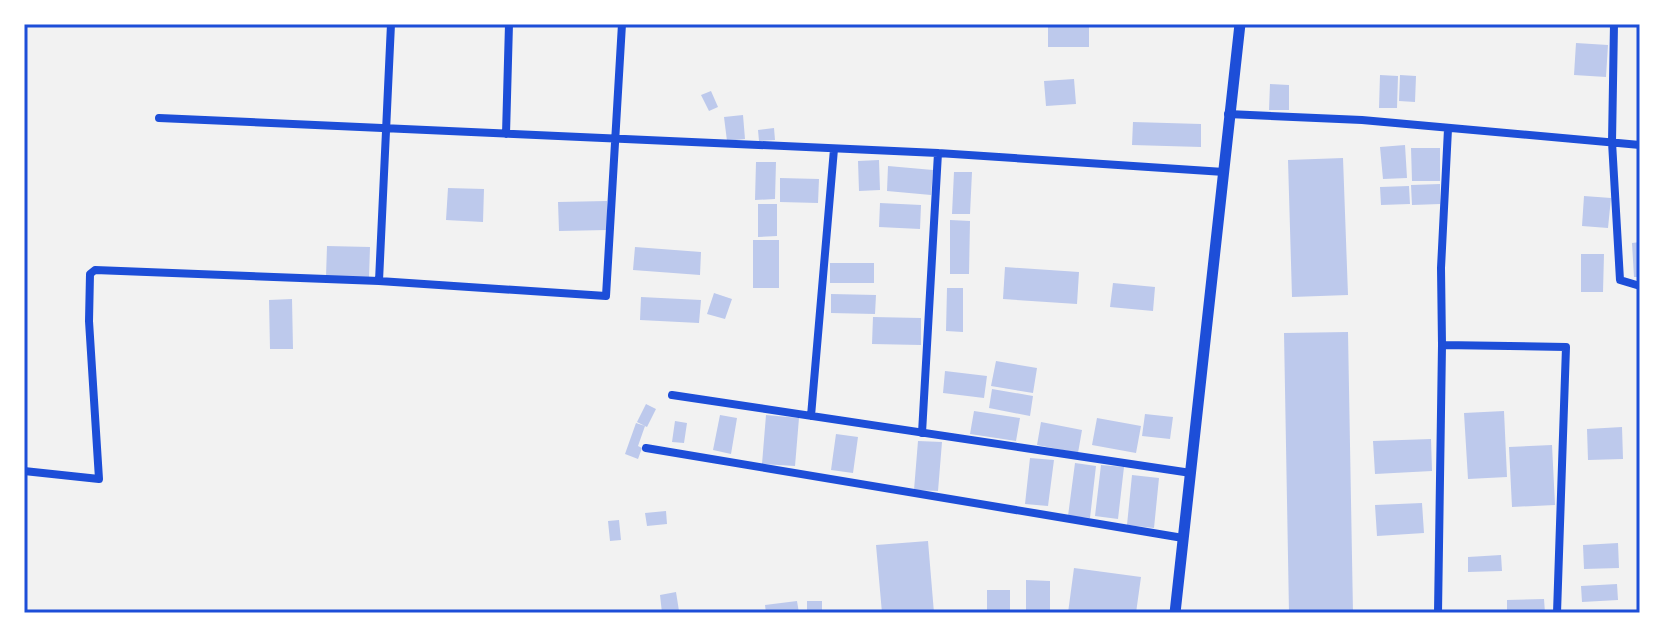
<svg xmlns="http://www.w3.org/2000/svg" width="1664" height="637" viewBox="0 0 1664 637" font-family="Ubuntu,sans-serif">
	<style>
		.building { fill: #bdc9ec }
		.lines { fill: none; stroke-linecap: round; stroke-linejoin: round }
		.minor { stroke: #1d4ed8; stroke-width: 8 }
		.secondary { stroke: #1d4ed8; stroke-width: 11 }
		.neatline { fill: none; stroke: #1d4ed8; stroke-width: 3 }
	</style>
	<rect width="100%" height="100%" fill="#f2f2f2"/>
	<path class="building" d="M1048,24h41v23h-41z
		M1576,43l32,2 -2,32 -32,-2z
		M1380,75l18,1 -1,32h-18z
		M1400,75l16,1 -1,26 -16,-1z
		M1074,79l2,25 -30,2 -2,-25z
		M1270,84l19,1v25h-20z
		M711,91l7,16 -9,4 -8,-16z
		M743,115l2,24 -18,2 -3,-24z
		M1133,122l68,2v23l-69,-2z
		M774,128l1,12 -16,1 -1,-11z
		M1405,145l2,33 -24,1 -3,-32z
		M1411,148h29v33h-28z
		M1343,158l5,137 -56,2 -4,-137z
		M879,160l1,30 -21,1 -1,-30z
		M756,162h20l-1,37 -20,1z
		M888,166l45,4 -2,25 -44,-4z
		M954,172h18l-2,42h-18z
		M780,178l39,1 -1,24 -38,-1z
		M1440,184v20l-28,1 -1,-20z
		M1409,186l1,18 -29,1 -1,-18z
		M448,188l36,1 -1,33 -37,-2z
		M1584,196l27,2 -3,30 -26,-2z
		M607,201v29l-48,1 -1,-29z
		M880,203l41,2 -1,24 -41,-2z
		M758,204h19v32l-19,1z
		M950,220l20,1 -1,53h-19z
		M753,240h26v48h-26z
		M1640,242v35h-6l-2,-34z
		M327,246l43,1 -1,31 -43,-1z
		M635,247l66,5 -1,23 -67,-5z
		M1581,254h23l-1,38h-22z
		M830,263h44v20h-44z
		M1005,267l74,5 -2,32 -74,-5z
		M1113,283l42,4 -2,24 -43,-4z
		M947,288h16v44l-17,-1z
		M714,293l18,6 -7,20 -18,-5z
		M831,294l45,1 -1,19 -44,-1z
		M641,297l60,3 -2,23 -59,-3z
		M292,299l1,50h-23l-1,-49z
		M873,317l48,1v27l-49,-1z
		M1348,332l5,281h-64l-5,-280z
		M996,361l41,7 -4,25 -42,-7z
		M945,371l42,5 -3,22 -41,-5z
		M992,389l41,7 -3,20 -41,-8z
		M646,404l10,5 -9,18 -10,-5z
		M974,411l46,7 -4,23 -46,-7z
		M1504,411l3,66 -39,2 -4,-66z
		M1145,414l28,3 -3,22 -28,-3z
		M720,415l17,3 -6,36 -18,-4z
		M766,415l33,3 -4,48 -33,-2z
		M1097,418l44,8 -5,27 -44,-8z
		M675,421l12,2 -3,20 -12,-1z
		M1041,422l41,8 -4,23 -41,-8z
		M636,423l9,3 -7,20 4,2 -4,11 -13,-5z
		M1622,427l1,32 -35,1 -1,-31z
		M836,434l22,3 -5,36 -22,-3z
		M1431,439l1,32 -57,3 -2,-33z
		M918,441l24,1 -4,49 -24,-1z
		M1552,445l3,60 -43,2 -3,-60z
		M1030,458l24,2 -6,46 -23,-2z
		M1075,463l21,3 -6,52 -22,-2z
		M1101,465l23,2 -6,52 -23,-3z
		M1132,475l27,3 -5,50 -27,-3z
		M1422,503l2,30 -47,3 -2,-31z
		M666,511l1,13 -20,2 -2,-13z
		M619,520l2,20 -11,1 -2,-20z
		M928,541l6,72h-52l-6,-68z
		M1618,543l1,25 -35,1 -1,-24z
		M1501,555l1,16 -34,1v-15z
		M1074,568l67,9 -5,36h-68z
		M1026,580l24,1v32h-24z
		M1617,584l1,16 -36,2 -1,-16z
		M987,590h23v23h-23z
		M676,592l3,19 -17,2 -2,-18z
		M1544,599l1,14h-38v-13z
		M797,601l2,12h-33l-1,-8z
		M807,601h15v12h-15z"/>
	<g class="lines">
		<path class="minor" d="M1614,24l-2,118 8,138 20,6
			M1228,114l134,6 278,25
			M159,118l779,35 286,19
			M506,134l3,-110
			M379,281l12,-257
			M1442,345l124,2 -9,266
			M672,395l519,78
			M811,416l23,-267
			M922,433l16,-280
			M646,448l537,90
			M24,471l75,8 -10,-158 1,-47 5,-4 284,11 227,15 16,-272
			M1438,613l4,-268 -1,-77 7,-139"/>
		<path class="secondary" d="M1175,613l65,-589"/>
	</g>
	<rect width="1664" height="637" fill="none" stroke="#ffffff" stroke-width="52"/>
	<rect x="26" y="26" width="1612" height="585" class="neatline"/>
</svg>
